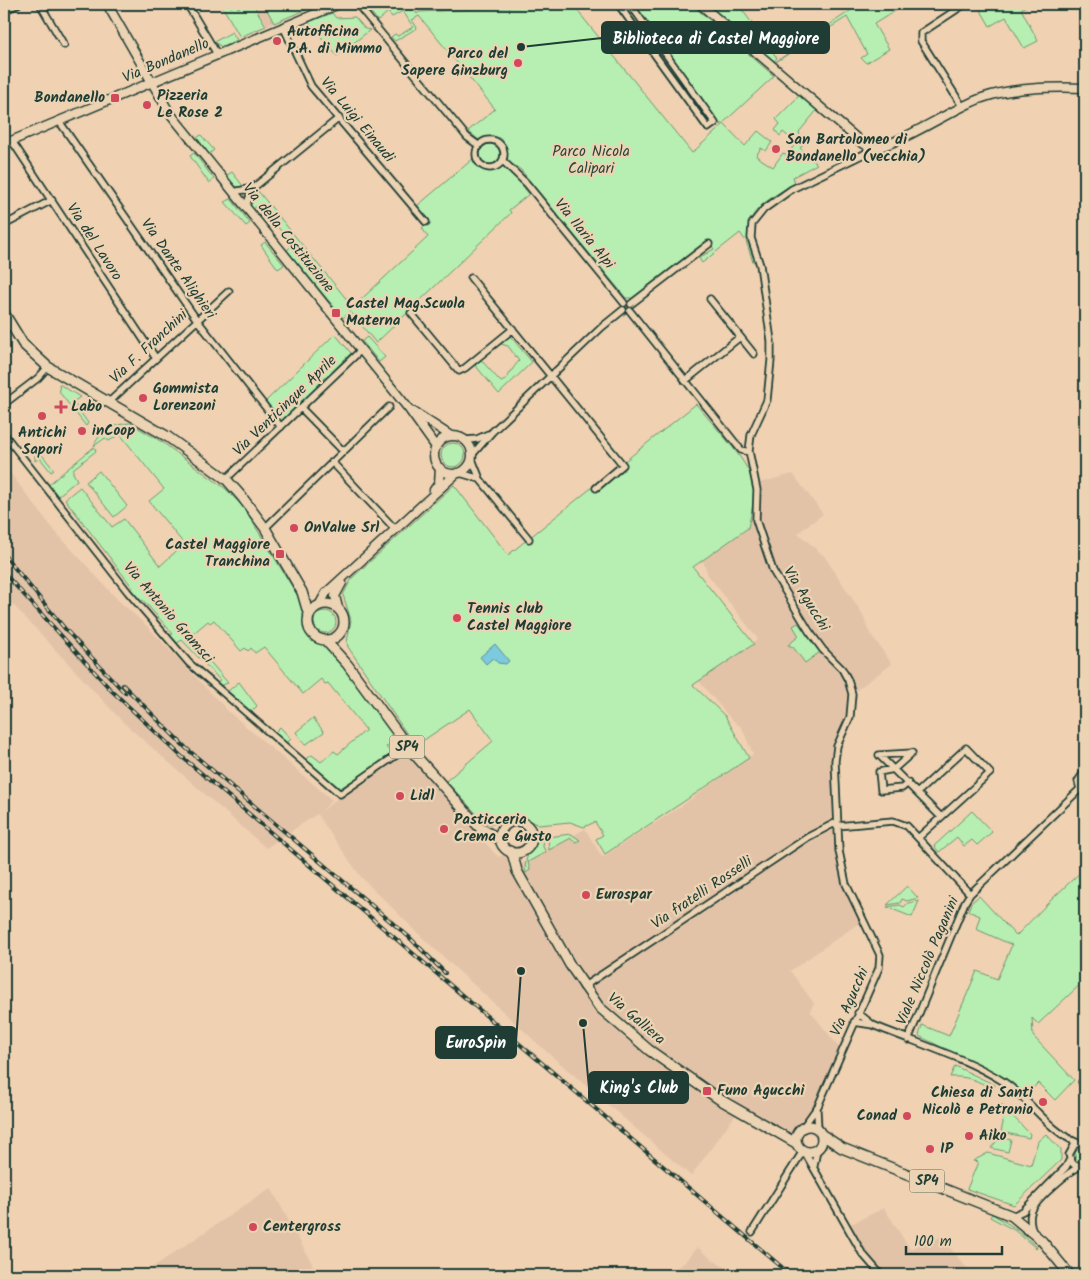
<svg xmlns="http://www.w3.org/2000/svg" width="1089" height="1279" viewBox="0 0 1089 1279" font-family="Kalam,sans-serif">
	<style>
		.built { fill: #e3c3a8 }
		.green { fill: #b7eeb1; stroke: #6b9672 }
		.water { fill: #7dc9dd; stroke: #579199 }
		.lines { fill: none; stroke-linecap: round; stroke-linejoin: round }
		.street-casing { stroke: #1f3d34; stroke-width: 9 }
		.secondary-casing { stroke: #1f3d34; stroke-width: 11 }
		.primary-casing { stroke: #1f3d34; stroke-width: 12 }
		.street { stroke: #ecd3b3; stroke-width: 5.5 }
		.secondary { stroke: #ecd3b3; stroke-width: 8 }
		.primary { stroke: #ecd3b3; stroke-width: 9 }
		.rail-casing { stroke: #1f3d34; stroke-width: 4 }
		.rail { stroke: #ecd3b3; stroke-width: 2; stroke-dasharray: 5.5; stroke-linecap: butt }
		.poi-dot { fill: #d1495b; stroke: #ecd3b3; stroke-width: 2 }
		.labels { text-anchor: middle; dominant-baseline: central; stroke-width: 4.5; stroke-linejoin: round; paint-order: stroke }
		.shield { fill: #ecd3b3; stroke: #5c6a5a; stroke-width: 1 }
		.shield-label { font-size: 14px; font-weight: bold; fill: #1f3d34 }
		.poi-label { font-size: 15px; font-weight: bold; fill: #1f3d34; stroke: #ecd3b3; text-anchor: start }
		.street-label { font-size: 15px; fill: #1f3d34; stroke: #ecd3b3 }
		.park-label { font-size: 15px; fill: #27463a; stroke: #ecd3b3 }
		.leader { fill: none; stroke: #1f3d34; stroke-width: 2 }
		.callout-dot { fill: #1f3d34; stroke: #ecd3b3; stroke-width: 2 }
		.callout { fill: #1f3d34; stroke: #1f3d34; stroke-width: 2 }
		.callout-label { font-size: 16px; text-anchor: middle; font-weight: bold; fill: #fff }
	</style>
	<rect width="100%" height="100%" fill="#f0d1b2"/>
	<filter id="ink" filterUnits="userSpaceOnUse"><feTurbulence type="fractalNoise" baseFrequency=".02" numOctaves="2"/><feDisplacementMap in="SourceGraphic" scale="10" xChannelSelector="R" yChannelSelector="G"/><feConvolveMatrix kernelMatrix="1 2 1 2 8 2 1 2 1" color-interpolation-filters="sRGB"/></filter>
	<g filter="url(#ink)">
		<path class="built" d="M221,4h99l-54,22 -12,-21 -24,13z
			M4,465l50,65 64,70 30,27 81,85 103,88 -11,12 18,-15 76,-51 69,76 -10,8 24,27 5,-2 6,3 2,12 74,-41 17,28 78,-50 73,-53 -11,-26 -12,-10 -32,-38 60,-41 -50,-64 -8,-23 44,-30 9,-9 2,-29 38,-10 30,40 -25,19 27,24 38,58 5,15 24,34 -37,27v7l-20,60 4,78 5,37 21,46 -75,52 24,32 -4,8 32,40 -20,53 1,21 -19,6 -13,1 -24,-7 -28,-15 -48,66 -144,-124 -121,-111 -65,-64 -44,-63 -51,34 -142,-125 -120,-128z
			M271,1188l47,87h-177z
			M884,1208l26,41 31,-12 29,35 -2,3h-113l16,-7 -24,-42z
			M697,1247l16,13 26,15h-75l20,-12z"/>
		<path class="green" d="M221,4h7l3,3 5,-3 2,4 8,-4h7l13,22 -26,11z
			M264,4h56l-46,19z
			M370,4h39l8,10 2,-2 153,-8 120,149 32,-29 21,22 13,-15 14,11 -6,9 -5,-3 -5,8 17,11 10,-14 4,2 9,-12 -13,-11 -3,4 -5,-6 5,-6 -4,-5 24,-24 18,14 -19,23 2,7 3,4 -4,5 17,16 -24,13 2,6c-16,10 -48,26 -47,48 0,9 5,21 8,30l-3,1 -7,-21 -6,-8 -38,30 -3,-5 15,-9 -7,-9 -75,58h-6l-105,-128 -15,-10 1,-8 -6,-11 -14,-4 -8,3 -11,-9 27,-22 -76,-93 -7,4 5,8 -22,13 -4,-4 4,-3 3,2 15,-9 -10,-16 -11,6 -4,-5 -10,9 -10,-12z
			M634,4h57l83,72 -53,49z
			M707,4h31l39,54 -4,4z
			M860,4h46l-32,20 15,25 -23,14 -5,-5 6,-4 -20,-37 -73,46z
			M977,4l4,2 4,-2h44l-8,5 17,32 -14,7 -18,-31 -16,9z
			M332,13l4,5 19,-1 10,12 5,1 -33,26 -28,-34z
			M232,32l5,8 -15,7 -8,-5z
			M201,135l13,15 -5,4 -12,-16z
			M480 154a10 10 0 1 1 20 0a10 10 0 1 1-20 0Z
			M194,153l20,26 -5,4 -19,-27z
			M474,158c4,12 18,17 28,7l13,11 14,18 -20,16 2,3 -135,130 -26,-32 -7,7 -56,-68 6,-5 -34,-40 -6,4 -3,-5 3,-11 5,-2 95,116 75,-70 -6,-9 8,-7 -13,-15z
			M232,172l11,14 -6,1 -11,-11z
			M231,199l19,24 -4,3 -21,-24z
			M265,242l19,23 -6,4 -17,-24z
			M335,334l16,19 -70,69 -15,-21z
			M510,336l22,26 -33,32 -24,-29 6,-5 19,21 2,1c8,-6 10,-14 17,-21l-11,-15 -7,-2z
			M367,337l18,20 -6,5 -17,-21z
			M59,384l21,13 -7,5 15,21 -2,3 -26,-33z
			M696,404c15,19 52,56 57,78 3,15 -2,31 -5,46l-55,39 61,77 -61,41 32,31 24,42 -144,96 -9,-15 7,-4 -8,-13 -11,5 -14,-5 -31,3 -21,-9 -7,1 -11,6 -11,1 -5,-2 -38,-41 47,-40 -23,-32 -55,37 -67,-99 -1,-5 4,-22 -8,-25 9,-17 102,-93 54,70z
			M130,423l32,19 64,47 18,19 60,98 -1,17 5,12 5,5 15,6 68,93 -10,8 7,8 -54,34 -34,-29 7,-5 9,7 13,-11 4,3 28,-24 -38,-47 -3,1 -4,-5 -18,15 -39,-47 -9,6 -4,-5 -3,3 -3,-3 -4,3 -27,-31 -4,3 -2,-2 -19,16 39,46 -9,3 -2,-3 3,-3 -38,-40 -5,3 -7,-8 3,-1 -30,-34 -3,2 -9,-11 2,-3 -68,-89 15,-12 32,40 12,-8 36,47 24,-22 -35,-43 15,-12 -44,-55 -11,7 -4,-3 -11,8c5,-15 21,-22 36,-23z
			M441 455a12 12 0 1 1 24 0a12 12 0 1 1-24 0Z
			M94,447l2,4 -23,18v4l4,7 -20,17 -9,-12z
			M39,451l15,19 -3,2 -11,-14 -5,3v-6z
			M99,471l28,35 -13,11 -28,-35z
			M314 622a11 11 0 1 1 22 0a11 11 0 1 1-22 0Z
			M798,623l22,29 -15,11 -12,-16 -5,-2 11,-9 -6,-10z
			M239,682l18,24 -7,7 -23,-21z
			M313,718l11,14 -19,13 -9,-13z
			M280,727l11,12 -5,4 -12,-10z
			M972,811l20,21 -15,13 -5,-5 -8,6 -7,-9 -18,15 -5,-6z
			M571,834l9,6 -4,2 -5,-4 -22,12 -1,-13z
			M544,838l-1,9 3,5 -18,10 2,8 -4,3c-3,-13 5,-30 18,-35z
			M1085,868v112l-47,44 -6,-6 1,18 41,44 -19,20 -17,-17 -12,12 -22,-17 -85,-42 3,-11 27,11 28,-65 20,8 15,-34 -36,-16 4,-13 -12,-5 3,-8 8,-7 37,40 37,-38z
			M907,886l11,12 -11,3 -5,-2 -2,4 -13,2z
			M919,901l-7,16 -25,-10 13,-2 4,2 4,-4z
			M955,1066l40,19 -3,4c-15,-9 -25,-13 -42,-12z
			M1001,1104l29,30 -1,4 -28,-6 2,-9z
			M1046,1134l15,16v10l-47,45 -47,-16 11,-27 -5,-1 15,-8 43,12 7,-24z
			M1000,1137l11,3 -3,12 -17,-4z
			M1075 1155a6 6 0 1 1 12 0a6 6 0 1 1-12 0Z
			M992,1214l23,14 22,19 -1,1 -22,-18 -24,-13z"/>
		<path class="water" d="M495,644l14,17 -3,3 -8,-1 -5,-5 -7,6 -6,-7z"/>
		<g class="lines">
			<g class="street-casing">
				<path id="street" d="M40,4l24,41
					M187,4l30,50
					M357,4l110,133 11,8
					M618,4l90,124 7,-5 -85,-119
					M4,11l14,-7
					M283,26l28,60 115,136
					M962,106l-41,-65v-8l44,-29
					M59,121l138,199 84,107
					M476 154a14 14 0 1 1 28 0a14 14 0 1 1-28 0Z
					M12,141l143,216
					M503,161l24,23 97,119
					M233,192l20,-4
					M245,208l8,-20 86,-70
					M4,225l48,-25
					M471,278l152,187 -27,23
					M710,299l44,55
					M631,304l78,-60
					M630,311l111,139 8,2
					M411,313l48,58 6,-3 48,-39
					M685,381l55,-44
					M109,402l120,-111
					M4,404l34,-26 10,-11
					M301,408l42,43
					M4,434l124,158 61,71 151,131 68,-47
					M466,440l11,-1 11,-5
					M472,455l20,-23 110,-105 21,-17
					M472,459l8,20 49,60
					M332,462l63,67
					M460,473l20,6
					M226,479l135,-129
					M265,528l124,-121
					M879,755l62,62
					M879,755l33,-2
					M1085,771l-7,10 2,8 5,4
					M908,783l-6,5 -21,2 -2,-18 15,-3 18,-16
					M917,793l49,-45 24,25 -72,65
					M837,826l56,-5 14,5 63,68
					M583,987l225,-150 29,-15
					M858,1013l15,12
					M854,1022l19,3c43,18 92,32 131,57 27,18 44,49 74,61
					M908,1040l57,-138 5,-8 110,-105
					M1085,1078l-3,4 3,6
					M817,1110l1,20
					M803,1127l15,-21 61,-138 1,-13 -34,-71 -7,-33 -4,-90 2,-15 13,-29 2,-23 -4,-14 -6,-11 -19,-19 -14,-19 -36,-60 -17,-51 1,-30 -8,-39 2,-16 16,-35 4,-40v-19l-11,-76 -9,-27 1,-14 12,-15 28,-20 74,-36 5,-5
					M1085,1143l-10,1 -6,11 4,9 12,3
					M804,1151l58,102 19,22
					M814,1166l3,-16
					M1012,1216l11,-5 43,-44 4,-8
					M752,1232l51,-81
					M1033,1232c-2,-6 -4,-13 -2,-19 2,-11 37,-41 48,-46"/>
			</g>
			<g class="secondary-casing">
				<path id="secondary" d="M107,4l62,108 239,296 28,39
					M700,4l161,138 10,6c22,1 84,-41 111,-50 31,-11 71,-11 103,-10
					M4,144l335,-140
					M414,412l37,24
					M434 455a19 19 0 1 1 38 0a19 19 0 1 1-38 0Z
					M434,490l5,-7 1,-15
					M320,604l6,-11 131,-120
					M338,608l-3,-12 7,-13"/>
			</g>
			<g class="primary-casing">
				<path id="primary" d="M4,313l19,31 25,23 120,70 58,42 16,18 23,31 37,64 7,24
					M308 622a18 18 0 1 1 36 0a18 18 0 1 1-36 0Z
					M325,640l22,24 61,83 72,81 21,12
					M500 837a16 16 0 1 1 32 0a16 16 0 1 1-32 0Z
					M510,851l3,5 4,15 53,94 29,42 50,43 70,49 77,44
					M796 1139a13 13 0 1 1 26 0a13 13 0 1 1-26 0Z
					M821,1134l21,14 170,68 30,25 28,34"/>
			</g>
			<use href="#street" class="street"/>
			<use href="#secondary" class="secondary"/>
			<use href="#primary" class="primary"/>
			<g class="rail-casing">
				<path id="rail" d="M4,555l62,75 59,63
					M4,573l107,117 70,66 610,519
					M123,685l63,63 223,189 36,36"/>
			</g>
			<use href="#rail" class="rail"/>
		</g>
	</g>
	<g class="poi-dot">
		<circle cx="277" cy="41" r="5"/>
		<circle cx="518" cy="63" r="5"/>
		<rect x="110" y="93" width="10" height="10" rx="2.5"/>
		<circle cx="147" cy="105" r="5"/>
		<circle cx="776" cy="149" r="5"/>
		<rect x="331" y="308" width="10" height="10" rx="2.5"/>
		<circle cx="143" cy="398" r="5"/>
		<path d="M58.5 399.5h5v5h5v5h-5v5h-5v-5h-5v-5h5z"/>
		<circle cx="42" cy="416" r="5"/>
		<circle cx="82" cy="431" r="5"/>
		<circle cx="294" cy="528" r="5"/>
		<rect x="275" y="549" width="10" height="10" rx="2.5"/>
		<circle cx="457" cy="618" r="5"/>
		<circle cx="400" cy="796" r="5"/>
		<circle cx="444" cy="829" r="5"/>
		<circle cx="586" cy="895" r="5"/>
		<rect x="702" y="1086" width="10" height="10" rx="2.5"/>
		<circle cx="1043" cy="1102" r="5"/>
		<circle cx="907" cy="1116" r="5"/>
		<circle cx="969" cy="1136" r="5"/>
		<circle cx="930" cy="1149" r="5"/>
		<circle cx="253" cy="1227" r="5"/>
	</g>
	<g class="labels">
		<g class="shield">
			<rect x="389.5" y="735.5" width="35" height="23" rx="4"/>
			<rect x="909.5" y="1169.5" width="35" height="23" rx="4"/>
		</g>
		<g class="shield-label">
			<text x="407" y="747">SP4</text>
			<text x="927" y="1181">SP4</text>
		</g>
		<g class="poi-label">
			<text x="287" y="32">Autofficina<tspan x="287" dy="17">P.A. di Mimmo</tspan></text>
			<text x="508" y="54" text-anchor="end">Parco del<tspan x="508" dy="17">Sapere Ginzburg</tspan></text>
			<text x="157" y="96">Pizzeria<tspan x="157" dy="17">Le Rose 2</tspan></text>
			<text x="105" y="98" text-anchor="end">Bondanello</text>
			<text x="786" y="140">San Bartolomeo di<tspan x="786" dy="17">Bondanello (vecchia)</tspan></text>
			<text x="346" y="304">Castel Mag.Scuola<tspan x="346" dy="17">Materna</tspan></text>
			<text x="153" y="389">Gommista<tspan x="153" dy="17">Lorenzoni</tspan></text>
			<text x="71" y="407">Labo</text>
			<text x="92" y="431">inCoop</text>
			<text x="42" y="433" text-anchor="middle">Antichi<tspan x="42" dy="17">Sapori</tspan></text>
			<text x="304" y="528">OnValue Srl</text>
			<text x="270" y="545" text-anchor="end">Castel Maggiore<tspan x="270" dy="17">Tranchina</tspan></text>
			<text x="467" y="609">Tennis club<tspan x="467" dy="17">Castel Maggiore</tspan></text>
			<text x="410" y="796">Lidl</text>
			<text x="454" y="820">Pasticceria<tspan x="454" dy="17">Crema e Gusto</tspan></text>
			<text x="596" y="895">Eurospar</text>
			<text x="717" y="1091">Funo Agucchi</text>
			<text x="1033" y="1093" text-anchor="end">Chiesa di Santi<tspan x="1033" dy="17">Nicolò e Petronio</tspan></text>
			<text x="897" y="1116" text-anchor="end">Conad</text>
			<text x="979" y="1136">Aiko</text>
			<text x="940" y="1149">IP</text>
			<text x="263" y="1227">Centergross</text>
		</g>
		<g class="street-label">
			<text transform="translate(166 61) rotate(-23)">Via Bondanello</text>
			<text transform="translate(357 120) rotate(50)">Via Luigi Einaudi</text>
			<text transform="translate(584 234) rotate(51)">Via Ilaria Alpi</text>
			<text transform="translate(288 238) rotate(51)">Via della Costituzione</text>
			<text transform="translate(94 242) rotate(57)">Via del Lavoro</text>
			<text transform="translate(178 269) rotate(55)">Via Dante Alighieri</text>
			<text transform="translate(149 347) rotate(-43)">Via F. Franchini</text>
			<text transform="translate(285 406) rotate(-44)">Via Venticinque Aprile</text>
			<text transform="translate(806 599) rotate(58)">Via Agucchi</text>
			<text transform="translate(168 613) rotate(49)">Via Antonio Gramsci</text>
			<text transform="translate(702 893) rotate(-34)">Via fratelli Rosselli</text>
			<text transform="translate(928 961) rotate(-67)">Viale Niccolò Paganini</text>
			<text transform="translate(850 1002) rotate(-66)">Via Agucchi</text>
			<text transform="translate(636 1019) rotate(41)">Via Galliera</text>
		</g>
		<g class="park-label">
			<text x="591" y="152">Parco Nicola<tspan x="591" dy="17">Calipari</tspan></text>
		</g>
	</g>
	<path class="leader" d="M521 47L602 38M521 971L516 1042M583 1023L589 1088"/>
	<g class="callout-dot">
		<circle cx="521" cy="47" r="5"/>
		<circle cx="521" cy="971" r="5"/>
		<circle cx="583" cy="1023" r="5"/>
	</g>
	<g class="callout">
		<rect x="602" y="22" width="227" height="31" rx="5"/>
		<rect x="436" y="1027" width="80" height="31" rx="5"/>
		<rect x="589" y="1072" width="99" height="31" rx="5"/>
	</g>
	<g class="callout-label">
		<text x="716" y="44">Biblioteca di Castel Maggiore</text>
		<text x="476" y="1048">EuroSpin</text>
		<text x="639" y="1093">King's Club</text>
	</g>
	<rect width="1089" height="1279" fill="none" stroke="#ecd3b3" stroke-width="20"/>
	<rect x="10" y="10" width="1069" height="1259" fill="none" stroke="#1f3d34" stroke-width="2" filter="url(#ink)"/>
	<path d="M906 1246v8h96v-8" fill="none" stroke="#1f3d34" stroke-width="2.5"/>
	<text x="914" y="1246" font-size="15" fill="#1f3d34" stroke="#ecd3b3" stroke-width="4" paint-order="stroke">100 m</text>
</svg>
